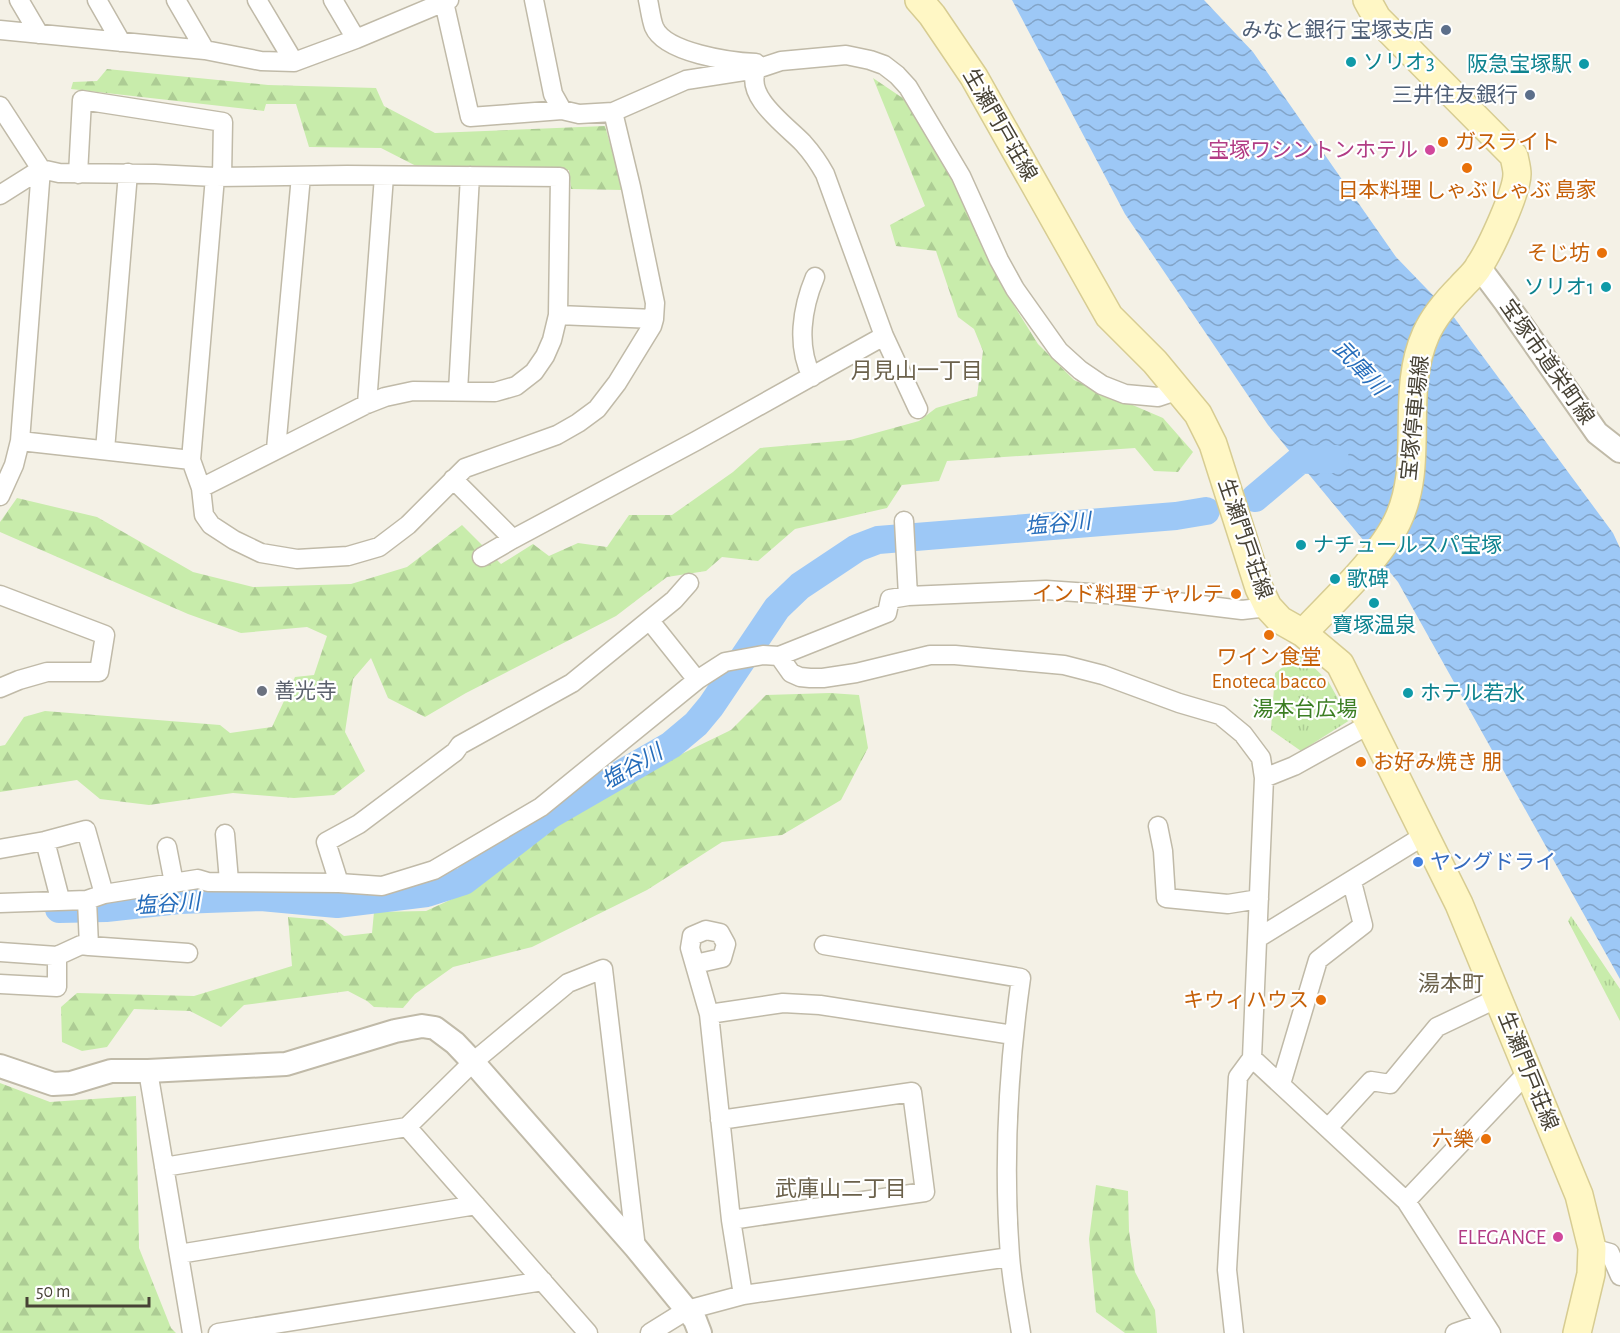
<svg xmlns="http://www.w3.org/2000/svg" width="1620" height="1333" viewBox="0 0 1620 1333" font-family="'Alegreya Sans','Noto Sans JP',sans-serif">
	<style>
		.grass { fill: url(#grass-tufts) }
		.forest { fill: url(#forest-firs) }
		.water { fill: url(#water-waves) }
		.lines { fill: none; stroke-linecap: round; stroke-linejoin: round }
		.river { stroke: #9dc8f6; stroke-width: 28 }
		.minor-casing { stroke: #c0baa8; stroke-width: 21 }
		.tertiary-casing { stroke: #c0baa8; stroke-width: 26 }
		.secondary-casing { stroke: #d7cc92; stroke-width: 30 }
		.minor { stroke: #fff; stroke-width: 18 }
		.tertiary { stroke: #fff; stroke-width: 22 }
		.secondary { stroke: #fff7c5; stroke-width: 27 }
		.service-dot { fill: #5c6f8a; stroke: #fff; stroke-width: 2 }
		.culture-dot { fill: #0f9aa8; stroke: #fff; stroke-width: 2 }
		.food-dot { fill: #e8710a; stroke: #fff; stroke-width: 2 }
		.hotel-dot { fill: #d1479c; stroke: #fff; stroke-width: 2 }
		.worship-dot { fill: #6b7280; stroke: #fff; stroke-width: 2 }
		.shop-dot { fill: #3f7fe0; stroke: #fff; stroke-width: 2 }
		.labels { text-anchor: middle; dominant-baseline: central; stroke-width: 4.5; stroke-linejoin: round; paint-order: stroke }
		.service-label { font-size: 21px; fill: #4e5e75; stroke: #fff; text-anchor: end }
		.culture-label { font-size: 21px; fill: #0d838f; stroke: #fff; text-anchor: start }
		.street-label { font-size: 21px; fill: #474235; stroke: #fff }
		.food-label { font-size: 21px; fill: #c56008; stroke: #fff; text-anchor: end }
		.hotel-label { font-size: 21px; fill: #b23c85; stroke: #fff; text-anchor: end }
		.worship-label { font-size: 21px; fill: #5b616d; stroke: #fff; text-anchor: start }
		.park-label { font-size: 21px; fill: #3c7e23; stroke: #fff }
		.shop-label { font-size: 21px; fill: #366cbe; stroke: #fff; text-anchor: start }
		.water-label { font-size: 22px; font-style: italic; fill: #266dbb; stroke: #fff }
		.neighbourhood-label { font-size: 22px; fill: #6b614b; stroke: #fff }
	</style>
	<defs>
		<pattern id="grass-tufts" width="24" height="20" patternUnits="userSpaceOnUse" patternTransform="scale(1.5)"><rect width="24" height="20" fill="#c8ecab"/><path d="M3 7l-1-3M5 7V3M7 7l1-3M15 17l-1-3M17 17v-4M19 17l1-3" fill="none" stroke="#adcc94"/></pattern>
		<pattern id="forest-firs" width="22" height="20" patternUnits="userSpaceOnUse" patternTransform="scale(1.5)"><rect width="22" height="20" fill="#c8ecab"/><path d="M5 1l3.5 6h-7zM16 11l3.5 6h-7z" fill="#adcc94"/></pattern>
		<pattern id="water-waves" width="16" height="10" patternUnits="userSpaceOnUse" patternTransform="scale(1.5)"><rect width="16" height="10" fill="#9dc8f6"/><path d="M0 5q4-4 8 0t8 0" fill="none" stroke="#82a4c8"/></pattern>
	</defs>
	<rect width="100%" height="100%" fill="#f4f1e6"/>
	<path class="grass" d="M1300,654l28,27 22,39 -49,31 -30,-21 4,-57z
		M1571,916l49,73v32l-52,-100z"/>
	<path class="forest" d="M107,69l161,16 108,3 8,18 51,27 170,-7 18,64 -52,-1 -2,-19 -149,-2 -39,-20 -72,-1 -13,-43h-30l-2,7 -193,-22 2,-7 24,-1z
		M873,78l34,23 48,84 50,106 33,53 36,36 89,38 30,34 -15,20 -24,-1 -19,-23 -188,13 -8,20 -37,4 -15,23 -92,21 -37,32 -36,-4 -16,14 -39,6 -51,39 -150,77 -41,24 -37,-19 -17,-40 -18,21 -8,53 20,39 -31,24 -40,3 -61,-5 -84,12 -49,-6 -23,-19 -77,12v-46l5,-1 19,-28 21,-6 175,14 10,8 42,-6 23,-50 19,-2 13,-39 -20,-9 -66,6 -53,-19 -188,-82v-10l17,-24 80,19 96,55 60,15 98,-3 56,-17 55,-42 39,39 32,-20 16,12 29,-13 29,4 22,-32h43l61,-43 27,-24 90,-8 69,-19 17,-13 41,-12 6,-45 -9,-22 -16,-12 -22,-66 -40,-5 -6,-21 35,-19z
		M830,693l29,2 9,53 -27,52 -59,35 -60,7 -75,48 -115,57 -79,20 -38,27 -12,14 -29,-1 -7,-6 -19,-10 -104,14 -23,22 -31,-16 -56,-2 -27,38 -25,4 -20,-9 -1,-35 16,-14 117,3 98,-30 -4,-49 35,3 21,16 28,-3 2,-21 52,-1 48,-22 33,-31 68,-48 88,-47 68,-33 35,-35z
		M0,1083l50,19 86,-6 3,152 32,80 5,5h-176z
		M1096,1185l32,6 1,40 6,41 20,38 2,23h-32l-29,-21 -7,-73z"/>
	<path class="water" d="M1012,0h192l49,52 143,205 57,59 160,217 7,15v431l-222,-397 -130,-157 -143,-211z"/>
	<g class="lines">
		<path class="river" d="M1255,498l45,-38 35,-1
			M59,909l47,-1 73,-8 82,-3 76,7 90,-11 37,-12 86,-66 121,-70 25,-21 15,-18 66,-98 23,-22 57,-38 21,-8 298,-24 30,-5"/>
		<g class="minor-casing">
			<path id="minor" d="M19,0l20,34
				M97,0l24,42
				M176,0l29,50
				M257,0l37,62
				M333,0l23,39
				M534,0l19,94 9,16
				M648,0c2,9 3,19 6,27 11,26 77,35 102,36
				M444,2l26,115 92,-7 17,4 34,-2 73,-32 71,-11 24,-8 65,-6 24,5 14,5 13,10 11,12 53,89 38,84 16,29 44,62 21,19 22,15 23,9 33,3 21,-7
				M0,30l205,20 56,11 33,1 62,-23 93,-39
				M757,69c-14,27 30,57 46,74 9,10 16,20 22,31l59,162 34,73
				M0,106l41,63 -21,272 -6,24 -14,31
				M78,174l4,-74 141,22 -1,55
				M215,177l-24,283 10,28 3,27 7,10 23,15 27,13 36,6 51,-3 31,-9 29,-22 57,-57 92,-33 21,-12 19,-14 20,-26 35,-57 2,-7 1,-16 -24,-116 -18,-75
				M0,195l41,-26 18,4 96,1 60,3 132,-2 213,2 -2,138 -6,25 -7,16 -11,16 -18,14 -21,6 -82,-1 -28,6 -18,7 -166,84
				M558,315l96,4
				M812,377c-16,-31 -10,-69 3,-100
				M458,391l12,-215
				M367,404l17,-228
				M20,441l171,19
				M276,449l25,-273
				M105,450l23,-277
				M453,479l60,60
				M904,521l4,75
				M482,557l31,-18 183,-98 188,-105
				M0,595l105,40 -6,37h-52l-28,8 -19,8
				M650,621l47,59
				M779,656l12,17 9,4 10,1h13l33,-5 74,-18h25l109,10 39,10 76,28 41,12 23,19 18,24 3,20 -12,280 -14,19 -11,193 7,63
				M1264,778l30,-12 76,-42
				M1158,826l5,25 3,47 62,6 31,-5
				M225,834l4,47
				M45,841l15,58
				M167,847l7,36
				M0,849l45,-8 41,-11 18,64
				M339,883l-13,-41 33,-18 96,-72 5,-7 112,-62 102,-83 15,-17
				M87,900l2,46 99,7
				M0,903l87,-3 17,-6 94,-15 10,3 131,1 43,3 52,-16 107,-63 156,-127 28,-18 38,-7 16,1 108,-43 3,-14 18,-3 138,-6 73,5 123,15 26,-3
				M1258,938l167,-103
				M824,945l197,33c-13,92 -18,186 -11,278 2,26 7,52 11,77
				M0,952l57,4 24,-11 8,1
				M695,964l27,-6 4,-14 -6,-11 -14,-3 -14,6 -2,12 19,66 22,206 12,75
				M0,984l57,3v-31
				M709,1014l74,-11 37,2 193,30
				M1252,1058l154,143 85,132
				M148,1071l44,262
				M1281,1084l37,-124 45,-35 -11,-43
				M720,1120l192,-28 13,100 -194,28
				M407,1127l181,206
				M1328,1128l43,-47 19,3 47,-57 61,-29
				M164,1167l243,-40 66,-65 95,-79 35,-14 33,279
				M1406,1201l122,-129
				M1592,1248l18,5 10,23
				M179,1254l297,-49
				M218,1333l325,-52
				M650,1333l37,-23 56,-15 267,-38
				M1455,1333l29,-10"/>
		</g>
		<g class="tertiary-casing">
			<path id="tertiary" d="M1479,267l27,36 91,130 23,18
				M0,1066l53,18 18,-1 40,-12h37l138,-7 109,-33 27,-5 13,2 20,15 18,19 163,186 59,72 5,13"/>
		</g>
		<g class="secondary-casing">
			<path id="secondary" d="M919,0l13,15 42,62 135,239 46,46 43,52 15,30 46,144 9,19 12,13 23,13 37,31 119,240 120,291 13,53 -1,26 -14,59
				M1303,633c29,-31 76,-74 94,-111 29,-59 2,-128 29,-188 8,-18 21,-33 35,-47 6,-7 14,-13 18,-21 11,-16 38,-74 38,-92 0,-6 -2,-12 -3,-18l-137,-138 -10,-18"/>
		</g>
		<use href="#minor" class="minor"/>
		<use href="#tertiary" class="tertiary"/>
		<use href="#secondary" class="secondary"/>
	</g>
	<g class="service-dot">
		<circle cx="1446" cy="30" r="6"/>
		<circle cx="1530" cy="95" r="6"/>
	</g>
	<g class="culture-dot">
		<circle cx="1351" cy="62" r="6"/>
		<circle cx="1584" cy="64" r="6"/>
		<circle cx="1606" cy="287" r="6"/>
		<circle cx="1301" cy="545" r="6"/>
		<circle cx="1335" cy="579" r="6"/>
		<circle cx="1374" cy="603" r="6"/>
		<circle cx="1408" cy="693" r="6"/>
	</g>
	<g class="food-dot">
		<circle cx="1443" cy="142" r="6"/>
		<circle cx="1467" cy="168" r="6"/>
		<circle cx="1602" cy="253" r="6"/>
		<circle cx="1236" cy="594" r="6"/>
		<circle cx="1269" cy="635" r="6"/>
		<circle cx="1361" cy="762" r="6"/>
		<circle cx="1321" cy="1000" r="6"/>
		<circle cx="1486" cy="1139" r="6"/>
	</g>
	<g class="hotel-dot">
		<circle cx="1430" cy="150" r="6"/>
		<circle cx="1558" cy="1237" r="6"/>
	</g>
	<circle class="worship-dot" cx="262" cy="691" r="6"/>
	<circle class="shop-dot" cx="1418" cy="862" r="6"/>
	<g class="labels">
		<g class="service-label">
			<text x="1434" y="30">みなと銀行 宝塚支店</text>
			<text x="1518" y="95">三井住友銀行</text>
		</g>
		<g class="culture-label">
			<text x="1363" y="62">ソリオ3</text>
			<text x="1572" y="64" text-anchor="end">阪急宝塚駅</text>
			<text x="1594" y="287" text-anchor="end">ソリオ1</text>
			<text x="1313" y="545">ナチュールスパ宝塚</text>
			<text x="1347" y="579">歌碑</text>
			<text x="1374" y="625" text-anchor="middle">寶塚温泉</text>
			<text x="1420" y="693">ホテル若水</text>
		</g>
		<g class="street-label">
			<text transform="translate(1000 125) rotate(60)">生瀬門戸荘線</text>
			<text transform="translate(1547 362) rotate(55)">宝塚市道栄町線</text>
			<text transform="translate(1415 418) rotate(-84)">宝塚停車場線</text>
			<text transform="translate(1245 539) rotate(71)">生瀬門戸荘線</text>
			<text transform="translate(1528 1071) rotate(68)">生瀬門戸荘線</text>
		</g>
		<g class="food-label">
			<text x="1455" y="142" text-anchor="start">ガスライト</text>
			<text x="1467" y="190" text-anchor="middle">日本料理 しゃぶしゃぶ 島家</text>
			<text x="1590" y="253">そじ坊</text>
			<text x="1224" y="594">インド料理 チャルテ</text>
			<text x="1269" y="657" text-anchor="middle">ワイン食堂<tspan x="1269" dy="24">Enoteca bacco</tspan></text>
			<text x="1373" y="762" text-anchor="start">お好み焼き 朋</text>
			<text x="1309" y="1000">キウィハウス</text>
			<text x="1474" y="1139">六樂</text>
		</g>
		<g class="hotel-label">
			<text x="1418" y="150">宝塚ワシントンホテル</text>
			<text x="1546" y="1237">ELEGANCE</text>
		</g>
		<g class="worship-label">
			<text x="274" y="691">善光寺</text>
		</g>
		<g class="park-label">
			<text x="1305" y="709">湯本台広場</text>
		</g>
		<g class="shop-label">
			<text x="1430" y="862">ヤングドライ</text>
		</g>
		<g class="water-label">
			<text transform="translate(1360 368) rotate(46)">武庫川</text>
			<text transform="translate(1058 524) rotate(-5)">塩谷川</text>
			<text transform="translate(632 767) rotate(-30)">塩谷川</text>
			<text transform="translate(167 904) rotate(-4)">塩谷川</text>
		</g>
		<g class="neighbourhood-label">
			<text x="917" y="371">月見山一丁目</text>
			<text x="1451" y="984">湯本町</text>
			<text x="841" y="1189">武庫山二丁目</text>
		</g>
	</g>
	<path d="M27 1297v9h122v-9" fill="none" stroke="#474235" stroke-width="3"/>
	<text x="36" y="1297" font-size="18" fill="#474235" stroke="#ffffff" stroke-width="4.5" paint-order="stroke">50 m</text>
</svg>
